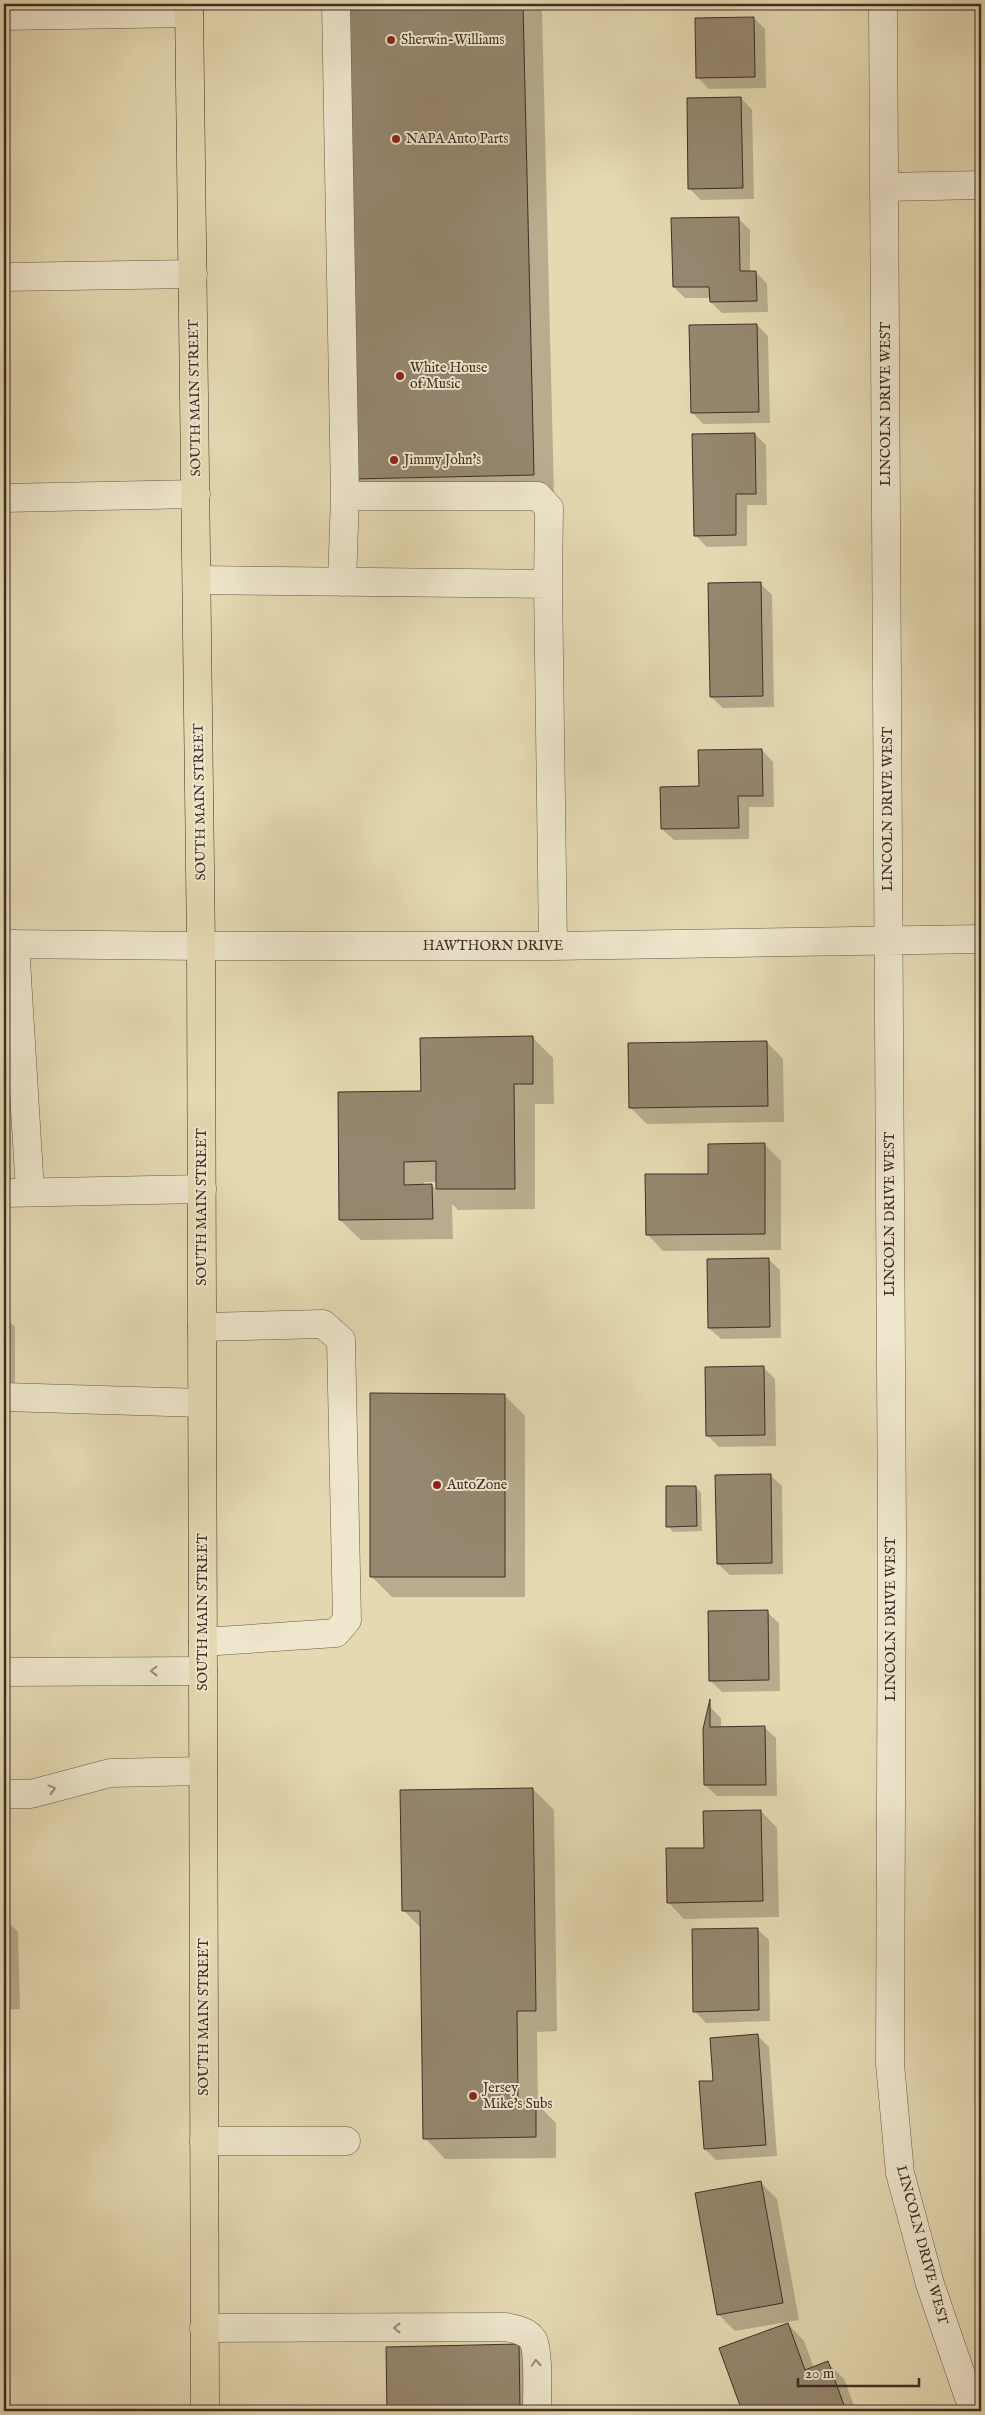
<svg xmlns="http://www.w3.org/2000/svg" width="985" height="2415" viewBox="0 0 985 2415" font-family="'IM FELL English',serif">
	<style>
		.shadow { fill: #0003; fill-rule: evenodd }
		.building { fill: #95876f; stroke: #3f2e26 }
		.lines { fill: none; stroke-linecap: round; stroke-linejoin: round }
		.minor-casing { stroke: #685949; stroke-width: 29 }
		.major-casing { stroke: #3f2e26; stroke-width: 29 }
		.minor { stroke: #eee6cd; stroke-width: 28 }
		.major { stroke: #e5d9b2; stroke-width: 28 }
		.oneway { stroke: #968a7a }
		.poi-dot { fill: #8f2418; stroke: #eee6cd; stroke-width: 2 }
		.labels { text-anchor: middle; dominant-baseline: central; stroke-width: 4; stroke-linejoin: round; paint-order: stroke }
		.poi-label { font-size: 14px; fill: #3f2e26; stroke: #eee6cd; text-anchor: start }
		.street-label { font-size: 14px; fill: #3f2e26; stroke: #eee6cd }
	</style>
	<rect width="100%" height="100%" fill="#e5d9b2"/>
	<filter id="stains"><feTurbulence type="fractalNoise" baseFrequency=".004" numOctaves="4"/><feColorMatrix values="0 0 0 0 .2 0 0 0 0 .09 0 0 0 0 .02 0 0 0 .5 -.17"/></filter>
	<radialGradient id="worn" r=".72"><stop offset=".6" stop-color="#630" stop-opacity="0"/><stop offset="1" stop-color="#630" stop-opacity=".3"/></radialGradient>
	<path class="shadow" d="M463,4h71l8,8 12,483 -178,5 -21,-21z
		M754,18l11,11 1,59 -57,1 -11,-11z
		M741,98l11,12 2,89 -53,1 -12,-12z
		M738,218l12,12v42h6l11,12 1,28 -46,1 -11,-11v-4h-26l-11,-11z
		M757,325l11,11 2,87 -67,1 -11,-12z
		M755,434l11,11 1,60h-20v41l-40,1 -12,-12z
		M760,583l12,12 2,112 -51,1 -12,-11z
		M762,750l11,12 1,45h-25v32l-75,1 -12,-11 38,-41z
		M533,1038l20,20 1,46h-19v105l-77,1 -6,-6 1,35 -92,1 -21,-20 82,-127zM424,1182h13v9l-5,-6 -8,1z
		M767,1042l16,17 1,63 -137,2 -17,-17z
		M765,1145l16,16v89l-118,1 -16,-17 63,-59z
		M768,1259l12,11 1,68 -60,1 -12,-11z
		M4,1316l11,11v59h-11z
		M763,1367l12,12 1,67 -57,1 -12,-12z
		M504,1395l21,21v181h-133l-21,-21z
		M770,1475l12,11 1,88 -53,1 -12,-11z
		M696,1487l5,6 1,38 -29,1 -5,-6z
		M767,1612l12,11 1,68 -58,1 -12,-12z
		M710,1707l11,11v10l43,-1 12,11 1,58h-60l-12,-11 -1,-56z
		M533,1789l21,21 3,221 -20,1 1,73 18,18v35l-111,1 -20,-21 -3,-209 -19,-19z
		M761,1811l16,17 2,89 -95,2 -16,-17z
		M4,1918l14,14 2,77 -16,1z
		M757,1929l12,11 1,81 -64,2 -11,-12z
		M757,2035l12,12 8,109 -61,4 -11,-11 10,-67z
		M4,2121l7,290h-7z
		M761,2183l16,16 22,121 -64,11 -16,-16 -23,-121z
		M788,2324l16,17 10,27 14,-5 16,16 12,32h-113l-22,-63z
		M518,2345l21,21 1,45h-152l-1,-63z"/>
	<path class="building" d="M462,4h61l11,471 -180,4 -12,-469 120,-3z
		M754,17l1,60 -59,1 -1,-60z
		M741,97l2,91 -55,1 -1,-91z
		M739,217l1,54h16l1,30 -47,1 -1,-15h-36l-2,-69z
		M757,324l2,88 -68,1 -2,-88z
		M755,433l1,61h-20v41l-42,1 -2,-102z
		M761,582l2,114 -53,1 -2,-114z
		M762,749l1,47h-25l1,32 -78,1 -1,-42 39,-1 -1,-36z
		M533,1036v48h-19l1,105h-79v-28l-32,1v23l28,-1 1,35 -94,1 -1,-128 83,-1 -1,-53z
		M767,1041l1,65 -139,2 -1,-65z
		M765,1143v91l-119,1 -1,-61h63v-30z
		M769,1258l1,69 -62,1 -1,-69z
		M764,1366l1,69 -59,1 -1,-69z
		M370,1393l135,1v183h-135z
		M771,1474l1,89 -55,1 -2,-89z
		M666,1486h30l1,40 -31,1z
		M768,1610l1,70 -60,1 -1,-70z
		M710,1699v28l55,-1 1,59h-62l-1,-56z
		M533,1788l3,223h-19l1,90h18v36l-113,2 -3,-228h-18l-2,-121z
		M761,1810l2,91 -96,2 -1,-55h38l-1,-37z
		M758,1928l1,82 -66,2 -1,-83z
		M758,2034l8,111 -62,4 -5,-68h14l-3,-43z
		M761,2181l22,122 -66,12 -22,-122z
		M788,2323l17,47 23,-9 18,50h-104l-23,-63z
		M519,2344l1,67h-133l-1,-64z"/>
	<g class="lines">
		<g class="minor-casing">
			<path id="minor" d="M336,4l9,492
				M883,4l9,1532 -2,528 10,109 30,111 38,111 8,16
				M4,16l185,-3
				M884,187l97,-2
				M4,277l189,-3
				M4,498l192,-4
				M197,580l351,4 1,-76 -11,-12h-193l-3,86
				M548,584l5,362
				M4,944l197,2h352l428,-7
				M15,944l15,248
				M4,1193l198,-4
				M202,1327l121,-3 18,16 6,280 -11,13 -133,9
				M4,1397l198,6
				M4,1672l199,-1
				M4,1794h27l79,-21 93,-2
				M204,2141h142
				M204,2328l302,-1c10,2 21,4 27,13 6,11 4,57 4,71"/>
		</g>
		<g class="major-casing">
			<path id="major" d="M189,4l12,942 4,1465"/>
		</g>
		<use href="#minor" class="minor"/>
		<use href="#major" class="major"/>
	</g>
	<defs><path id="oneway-chevron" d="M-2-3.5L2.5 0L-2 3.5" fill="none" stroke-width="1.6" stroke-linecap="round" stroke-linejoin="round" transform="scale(1.25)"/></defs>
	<g class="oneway">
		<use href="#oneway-chevron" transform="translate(154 1671) rotate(180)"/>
		<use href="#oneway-chevron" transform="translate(52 1789) rotate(-15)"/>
		<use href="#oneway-chevron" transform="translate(397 2328) rotate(180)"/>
		<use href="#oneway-chevron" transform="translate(536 2363) rotate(-93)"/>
	</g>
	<g class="poi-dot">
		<circle cx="391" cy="40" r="5"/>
		<circle cx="396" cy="139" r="5"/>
		<circle cx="400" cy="376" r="5"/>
		<circle cx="394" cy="460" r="5"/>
		<circle cx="437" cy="1485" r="5"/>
		<circle cx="473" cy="2096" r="5"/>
	</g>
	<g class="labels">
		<g class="poi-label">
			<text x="401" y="40">Sherwin-Williams</text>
			<text x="406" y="139">NAPA Auto Parts</text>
			<text x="410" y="368">White House<tspan x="410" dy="16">of Music</tspan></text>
			<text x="404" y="460">Jimmy John's</text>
			<text x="447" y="1485">AutoZone</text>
			<text x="483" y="2088">Jersey<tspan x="483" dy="16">Mike's Subs</tspan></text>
		</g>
		<g class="street-label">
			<text transform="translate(195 398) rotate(-91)">SOUTH MAIN STREET</text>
			<text transform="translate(886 404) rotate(-90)">LINCOLN DRIVE WEST</text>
			<text transform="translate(200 802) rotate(-91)">SOUTH MAIN STREET</text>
			<text transform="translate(888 809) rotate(-90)">LINCOLN DRIVE WEST</text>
			<text x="493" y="946">HAWTHORN DRIVE</text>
			<text transform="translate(202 1207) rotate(-90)">SOUTH MAIN STREET</text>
			<text transform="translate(890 1214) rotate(-90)">LINCOLN DRIVE WEST</text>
			<text transform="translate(203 1612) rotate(-90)">SOUTH MAIN STREET</text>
			<text transform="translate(891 1619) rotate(-90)">LINCOLN DRIVE WEST</text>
			<text transform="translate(204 2017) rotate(-90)">SOUTH MAIN STREET</text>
			<text transform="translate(922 2245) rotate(75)">LINCOLN DRIVE WEST</text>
		</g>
	</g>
	<rect width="985" height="2415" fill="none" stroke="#e5d9b2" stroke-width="20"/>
	<rect x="5" y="5" width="975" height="2405" fill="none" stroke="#3f2e26" stroke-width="2.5"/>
	<rect x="10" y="10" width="965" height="2395" fill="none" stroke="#3f2e26"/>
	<path d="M798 2378v8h121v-8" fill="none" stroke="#3f2e26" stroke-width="2.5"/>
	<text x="805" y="2378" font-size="15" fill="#3f2e26" stroke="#eee6cd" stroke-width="4" paint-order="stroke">20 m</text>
	<rect width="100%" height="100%" filter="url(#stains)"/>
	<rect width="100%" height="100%" fill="url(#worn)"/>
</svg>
